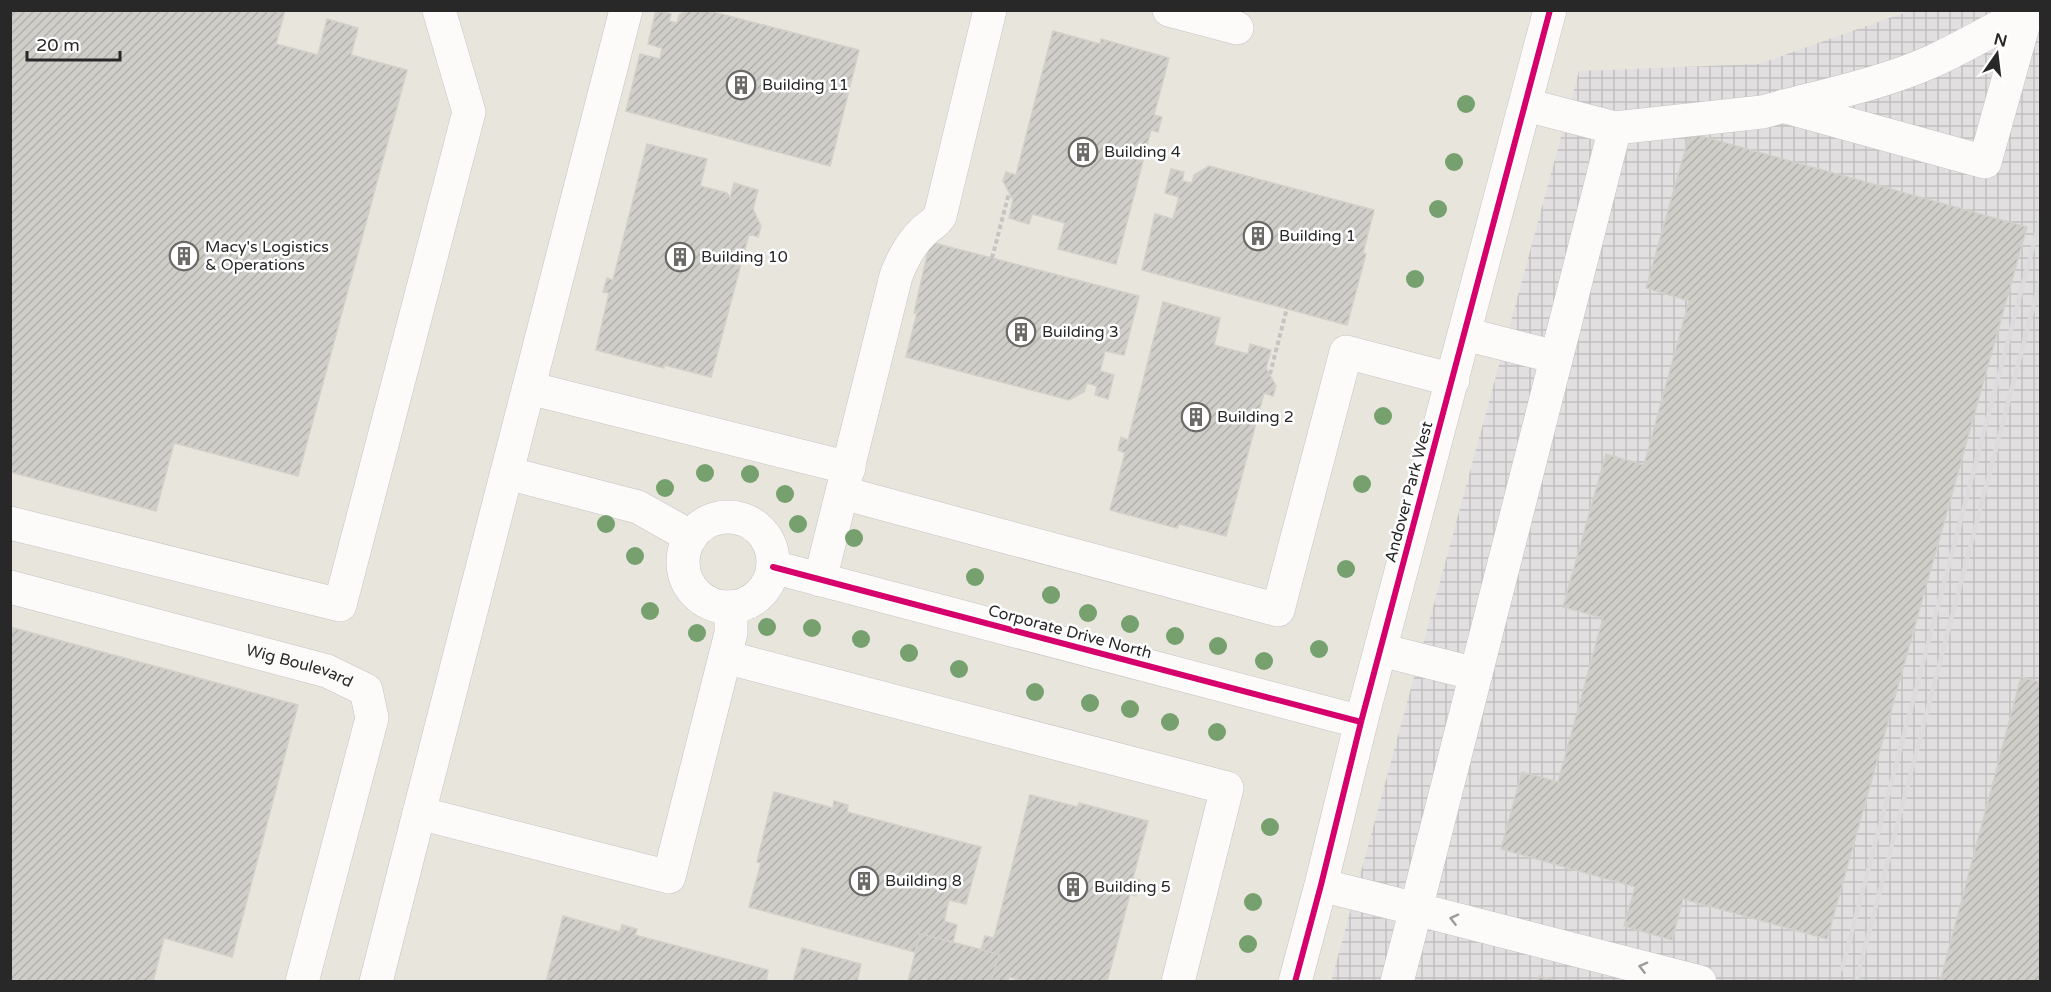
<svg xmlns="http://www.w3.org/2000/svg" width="2051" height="992" viewBox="0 0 2051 992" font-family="'Varela Round',sans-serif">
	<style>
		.industrial { fill: url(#industrial-grid) }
		.building { fill: url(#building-hatch); stroke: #d3d0ca; stroke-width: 1.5 }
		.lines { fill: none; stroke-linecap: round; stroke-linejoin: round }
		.minor-casing { stroke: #c4c3c3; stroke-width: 34 }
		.path { stroke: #c5c4c3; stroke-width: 4; stroke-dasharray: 4.5 3; stroke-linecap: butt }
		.minor { stroke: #fcfbfa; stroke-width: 33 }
		.rail { stroke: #dcdcde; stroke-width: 4.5 }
		.cycleway-casing { stroke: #fff; stroke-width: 10 }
		.cycleway { stroke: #d6006c; stroke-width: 6 }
		.tree { fill: #77a06f }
		.oneway { stroke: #9d9c9c }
		.labels { text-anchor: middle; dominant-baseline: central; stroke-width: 5; stroke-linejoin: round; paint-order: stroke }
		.poi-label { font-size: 16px; fill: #282828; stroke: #fff; text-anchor: start }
		.street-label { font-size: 16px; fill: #282828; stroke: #fff }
	</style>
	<defs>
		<pattern id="industrial-grid" width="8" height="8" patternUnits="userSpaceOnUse" patternTransform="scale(1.5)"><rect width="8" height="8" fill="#e2dfe0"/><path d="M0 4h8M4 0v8" fill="none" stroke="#c2bfc0"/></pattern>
		<pattern id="building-hatch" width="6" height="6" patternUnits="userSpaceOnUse" patternTransform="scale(1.5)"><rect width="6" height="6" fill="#d0cec9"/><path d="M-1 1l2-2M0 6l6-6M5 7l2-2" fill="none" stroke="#b3b1ad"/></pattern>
	</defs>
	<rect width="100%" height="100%" fill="#e8e5dd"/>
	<path class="industrial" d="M1909,11h131v970l-709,1 248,-911 180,-7z"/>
	<path class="building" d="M10,10h275l-9,34 42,11 9,-36 31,9 -7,27 56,15 -109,406 -124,-33 -18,68 -146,-39z
		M656,10l15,4 -2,7 8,2 2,-8 9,-5h18l153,40 -29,116 -204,-55 14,-57 20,5 2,-11 -14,-4z
		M1053,31l47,13 1,-5 68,19 -15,57 8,2 -4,15 -7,-2 -35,134 -58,-15 7,-26 -33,-9 -3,10 -20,-6 4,-18 -10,-19 3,-9 10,3z
		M1690,133l337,94 -200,712 -144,-40 -11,41 -48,-14 11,-39 -134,-38 21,-77 36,10 45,-164 -40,-11 43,-153 38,11 45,-164 -43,-13z
		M647,144l60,15 -7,27 27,7 3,5 4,-15 24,7 -5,19 8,17 -3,11 -9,-3 -38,143 -47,-12v3l-68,-18 13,-57 -6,-1 4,-14 6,2z
		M1209,166l165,44 -11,43 3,1 -19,71 -205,-55 13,-56 18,5 6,-22 -14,-4 6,-24 13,3 -2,9 10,2 2,-8z
		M930,242l209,54 -15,59 -19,-4 -5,20 14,4 -6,24 -13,-4 2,-9 -10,-3 -3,9 -15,8 -163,-43 11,-44h-3z
		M1163,302l57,16 -6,27 34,9 2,-10 21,6 -5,18 10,18 -3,10 -9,-3 -38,143 -47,-12 -2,4 -67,-18 15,-57 -7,-3 3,-13 7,3z
		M10,627l288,78 -66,252 -68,-19 -11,44h-143z
		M2021,677l19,5v300h-100z
		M774,792l59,16 1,-7 14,4 -1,7 134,35 -15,57 -17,-4 -5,21 13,4 -4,17 -33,-8 -5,18 -166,-45 12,-44 -4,-1z
		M1030,795l48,12 1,-4 69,18 -15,57 7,2 -4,16 -6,-2 -23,88h-81l-17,-5 -1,5h-17l8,-28 -18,-4 4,-14 9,2z
		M563,916l57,16 2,-7 15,4 -2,6 133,35 -2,12h-220z
		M920,934l79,20 -8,28h-83z
		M802,948l59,16 -4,18h-64z
		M1539,976l22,6h-24z"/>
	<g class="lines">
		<g class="minor-casing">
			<g id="minor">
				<path d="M626,10l-207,803 250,64 62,-244v-26"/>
				<path d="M1169,10l68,18"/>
				<path d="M1526,105l89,23 -199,781 284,73"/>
				<path d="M1615,128l147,-16c58,-16 117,-27 171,-51 32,-15 63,-33 94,-49l-42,150 -202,-56"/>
				<path d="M1465,334l91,23"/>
				<path d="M529,388l320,80"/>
				<path d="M507,473l131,34 53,30"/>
				<path d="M843,493l435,117 68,-258 107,28"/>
				<circle cx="728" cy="562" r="45"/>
				<path d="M10,523l330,82 129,-493 -30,-102"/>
				<path d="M773,567l588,155"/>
				<path d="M820,580l76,-304c5,-14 15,-33 26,-43 6,-7 13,-9 18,-17l50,-206"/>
				<path id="s1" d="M10,587l317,84 39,19 6,28 -70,264"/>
				<path d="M1381,650l95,24"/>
				<path d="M725,657l502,131 -49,194"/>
				<path d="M1321,885l95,24 -19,73"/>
				<path d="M376,982l43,-169"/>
				<path d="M1295,982l26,-97 40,-163 189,-712"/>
			</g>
		</g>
		<path class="path" d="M992,258l17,-65
			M1270,374l17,-66"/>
		<use href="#minor" class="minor"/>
		<path class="rail" d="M1842,969l198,-749
			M1856,982l184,-701"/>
		<g class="cycleway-casing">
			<path id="cycleway" d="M773,567l588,155
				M1295,982l26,-97 40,-163 189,-712"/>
		</g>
		<use href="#cycleway" class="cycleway"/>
	</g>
	<g class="tree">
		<circle cx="1466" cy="104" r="9"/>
		<circle cx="1454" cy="162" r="9"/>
		<circle cx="1438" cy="209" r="9"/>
		<circle cx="1415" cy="279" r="9"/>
		<circle cx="1383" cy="416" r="9"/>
		<circle cx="705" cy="473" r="9"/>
		<circle cx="750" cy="474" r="9"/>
		<circle cx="1362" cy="484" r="9"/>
		<circle cx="665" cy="488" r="9"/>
		<circle cx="785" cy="494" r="9"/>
		<circle cx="606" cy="524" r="9"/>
		<circle cx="798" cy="524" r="9"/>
		<circle cx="854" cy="538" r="9"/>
		<circle cx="635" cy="556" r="9"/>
		<circle cx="1346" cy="569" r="9"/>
		<circle cx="975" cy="577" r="9"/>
		<circle cx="1051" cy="595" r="9"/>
		<circle cx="650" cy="611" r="9"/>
		<circle cx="1088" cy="613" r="9"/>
		<circle cx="1130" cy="624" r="9"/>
		<circle cx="767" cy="627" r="9"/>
		<circle cx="812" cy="628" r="9"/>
		<circle cx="697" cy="633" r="9"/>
		<circle cx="1175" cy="636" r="9"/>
		<circle cx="861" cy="639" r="9"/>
		<circle cx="1218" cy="646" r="9"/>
		<circle cx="1319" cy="649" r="9"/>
		<circle cx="909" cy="653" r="9"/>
		<circle cx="1264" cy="661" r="9"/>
		<circle cx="959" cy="669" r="9"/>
		<circle cx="1035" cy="692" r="9"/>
		<circle cx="1090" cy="703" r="9"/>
		<circle cx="1130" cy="709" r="9"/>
		<circle cx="1170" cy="722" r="9"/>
		<circle cx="1217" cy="732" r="9"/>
		<circle cx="1270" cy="827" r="9"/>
		<circle cx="1253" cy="902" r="9"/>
		<circle cx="1248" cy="944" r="9"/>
	</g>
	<defs><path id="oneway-chevron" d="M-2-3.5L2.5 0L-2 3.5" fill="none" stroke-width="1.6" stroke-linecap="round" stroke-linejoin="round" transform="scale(1.5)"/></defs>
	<g class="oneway">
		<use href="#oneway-chevron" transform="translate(1454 919) rotate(-166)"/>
		<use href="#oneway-chevron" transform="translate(1643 967) rotate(-166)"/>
	</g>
	<defs>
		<g id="building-ring" transform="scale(1.5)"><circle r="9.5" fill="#fff" stroke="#6b6a67" stroke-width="1.5"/><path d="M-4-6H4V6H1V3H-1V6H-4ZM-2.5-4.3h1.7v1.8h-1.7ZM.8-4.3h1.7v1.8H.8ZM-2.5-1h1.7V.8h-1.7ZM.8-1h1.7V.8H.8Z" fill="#6b6a67"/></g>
	</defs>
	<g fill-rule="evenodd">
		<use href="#building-ring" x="741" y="85"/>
		<use href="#building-ring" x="1083" y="152"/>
		<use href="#building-ring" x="1258" y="236"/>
		<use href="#building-ring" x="184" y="256"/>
		<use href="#building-ring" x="680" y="257"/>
		<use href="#building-ring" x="1021" y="332"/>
		<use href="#building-ring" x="1196" y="417"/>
		<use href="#building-ring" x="864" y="881"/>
		<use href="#building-ring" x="1073" y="887"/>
	</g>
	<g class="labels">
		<g class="poi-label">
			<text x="762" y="85">Building 11</text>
			<text x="1104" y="152">Building 4</text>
			<text x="1279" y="236">Building 1</text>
			<text x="205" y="247">Macy's Logistics<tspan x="205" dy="18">&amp; Operations</tspan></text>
			<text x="701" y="257">Building 10</text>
			<text x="1042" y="332">Building 3</text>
			<text x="1217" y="417">Building 2</text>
			<text x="885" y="881">Building 8</text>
			<text x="1094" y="887">Building 5</text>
		</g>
		<g class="street-label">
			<text transform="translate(1409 492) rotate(-75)">Andover Park West</text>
			<text transform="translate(1070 632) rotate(15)">Corporate Drive North</text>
			<text stroke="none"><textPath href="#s1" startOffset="300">Wig Boulevard</textPath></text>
		</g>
	</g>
	<rect width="2051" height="992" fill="none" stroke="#282828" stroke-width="24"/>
	<g transform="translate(1997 54) rotate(14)" stroke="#ffffff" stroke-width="4.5" paint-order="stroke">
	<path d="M0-4.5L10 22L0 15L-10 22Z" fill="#282828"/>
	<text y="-9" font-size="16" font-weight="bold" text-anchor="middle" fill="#282828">N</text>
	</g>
	<path d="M27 51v9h93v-9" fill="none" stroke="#282828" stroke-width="3"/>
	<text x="36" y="51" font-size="18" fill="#282828" stroke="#ffffff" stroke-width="4.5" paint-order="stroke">20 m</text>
</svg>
